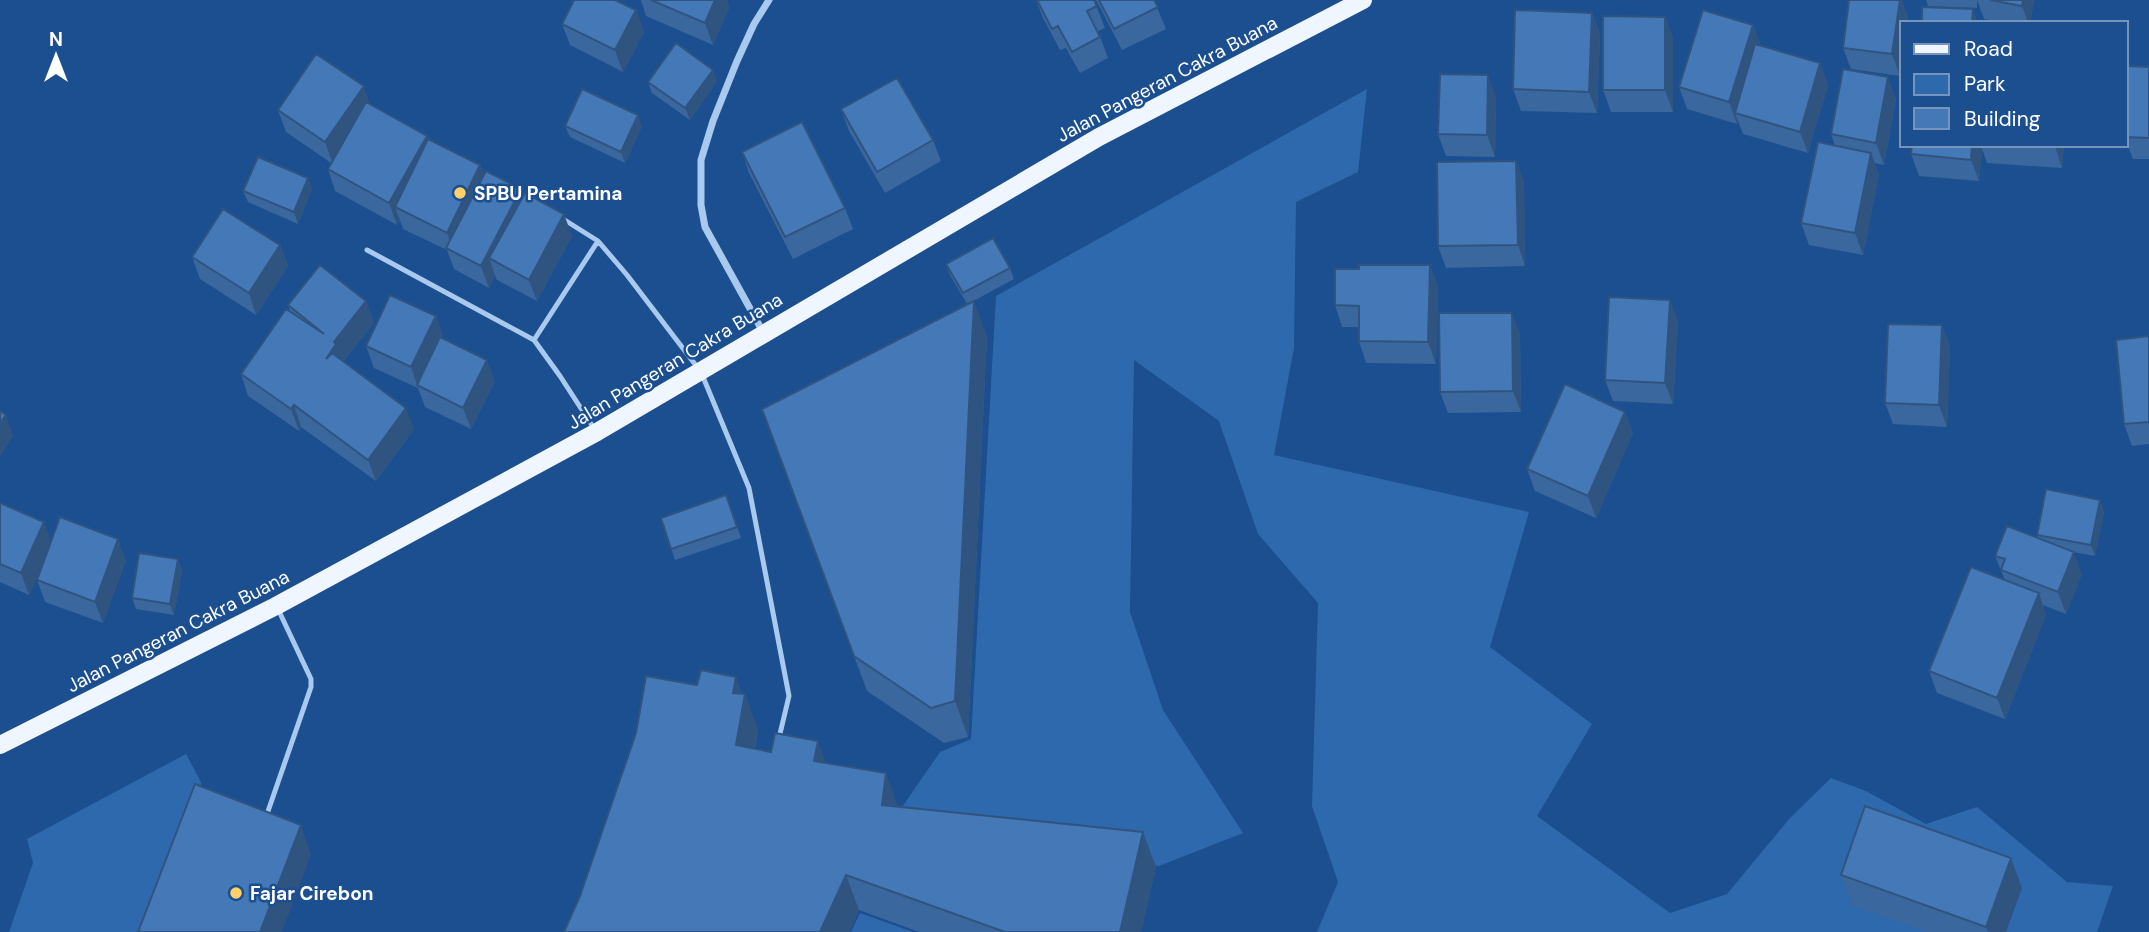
<svg xmlns="http://www.w3.org/2000/svg" width="2149" height="932" viewBox="0 0 2149 932" font-family="'DM Sans',sans-serif">
	<style>
		.green { fill: #2e69ad }
		.lines { fill: none; stroke-linecap: round; stroke-linejoin: round }
		.service { stroke: #a9c9ee; stroke-width: 5 }
		.minor { stroke: #a9c9ee; stroke-width: 7 }
		.primary { stroke: #f0f6ff; stroke-width: 18 }
		.wall { fill: #3a679d }
		.shaded-wall { fill: #305480 }
		.building { fill: #4478b7; stroke: #305480; stroke-width: 2 }
		.poi-dot { fill: #ffd166; stroke: #1b4f8f; stroke-width: 2.5 }
		.labels { text-anchor: middle; dominant-baseline: central; stroke-width: 5; stroke-linejoin: round; paint-order: stroke }
		.street-label { font-size: 19px; fill: #fff; stroke: #1b4f8f }
		.poi-label { font-size: 19px; font-weight: bold; fill: #fff; stroke: #1b4f8f; text-anchor: start }
	</style>
	<rect width="100%" height="100%" fill="#1b4f8f"/>
	<path class="green" d="M1367,89l-9,83 -62,30 -2,146 -20,107 255,57 -39,135 102,77 -55,92 133,97 57,-19 63,-76 41,-40 35,13 60,33 51,-17 90,75 46,4 -16,46h-780l21,-50 -26,-76 6,-203 -60,-69 -39,-113 -85,-61 -4,252 33,98 80,123 -84,33 -262,-28 3,-28 40,-58 31,-13 25,-443z
		M186,754l15,28v33l-45,117h-147l24,-69 -6,-24z
		M860,913l53,19h-62z"/>
	<g class="lines">
		<path class="service" d="M563,219l35,22 29,34 74,97 48,116 40,208 -10,42
			M367,250l167,90 26,36 35,54
			M534,340l64,-99
			M266,817l45,-130v-8l-33,-70"/>
		<path class="minor" d="M763,332l-58,-105 -4,-22v-45l12,-39 24,-60 17,-37 15,-24"/>
		<path class="primary" d="M0,745l276,-139 321,-174 502,-295 264,-137"/>
	</g>
	<path class="wall" d="M641,0h86l2,8 -16,37 -67,-29z
		M1036,0h58l11,28 -7,3 10,27 -28,15 -14,-25 -6,2 -17,-32z
		M1096,0h58l12,29 -44,21z
		M1849,0h53l6,18 -6,5v38l-2,15 -49,-7 -8,-21z
		M1926,0h108l-4,23h-25l-21,-4 -7,-19v8l-49,-2z
		M636,10l8,22 -21,40 -53,-27 -8,-21z
		M1592,13l8,21 -3,79 -76,-2 -8,-22z
		M1665,17l8,21v74h-62l-8,-22z
		M1753,25l8,21 59,17 8,22 -20,68 -65,-19 -5,-13 -1,3 -50,-15 -8,-22z
		M2127,66l22,1v92h-16l-7,-18z
		M717,81l-27,39 -38,-27 -4,-11z
		M1496,97l-1,60 -49,-1 -8,-22z
		M1896,98l-12,67 -10,-2 5,11 -16,81 -54,-10 -8,-22 34,-77 -4,-12z
		M370,105l57,31 1,3 52,26 4,10 37,14 2,7 49,40 -35,65 -40,-21 -2,-5 -6,13 -35,-19 -7,-19 -44,-21 -3,-9 -3,5 -62,-34 -7,-22 3,-6 -45,-31 -8,-22z
		M841,109l92,31 8,21 -56,32 -36,-62z
		M565,126h77l-17,37 -55,-26z
		M1912,145h152l-2,23 -75,-5 -5,-14 -3,32 -60,-5 -8,-22z
		M742,152l103,56 8,21 -60,30 -44,-86z
		M1516,161l8,21 1,84 -79,2 -8,-22z
		M308,178l4,11 -14,35 -50,-22 -5,-11z
		M280,245l8,21 -32,49 -56,-36 -8,-22z
		M946,264l64,4 4,11 -46,25 19,32 -19,401 -24,6 -77,-52 -105,-282 205,-105 -17,-29z
		M1430,265l8,22 -2,77 -70,-1 -7,-22v-14h-17l-7,-22 24,-36z
		M366,301l8,22 -31,39 71,67 -38,52 -75,-54 -2,4 -51,-35 -7,-22 49,-63 -2,-6z
		M436,316l7,21v1l52,43 -24,48 -46,-22 -7,-19 -44,-20 -8,-22z
		M1678,321l-5,83 -60,-3 -8,-21z
		M1942,325l8,22 -3,80 -54,-3 -8,-21z
		M1520,334l1,78 -73,1 -8,-21z
		M2149,336v108l-17,2 -8,-22z
		M1625,412l8,21 -37,85 -61,-27 -8,-22z
		M726,495l15,43 -66,22 -14,-42z
		M2100,500l4,12 -9,44 -22,-4 9,22 -16,40 -23,-9 3,10 -41,104 -68,-26 -8,-22 76,-91 -10,-24 43,-18 -1,-3z
		M0,503l51,38 75,19 -23,63 -58,-21 -8,-22 7,-19 -15,34 -29,-13z
		M178,559l4,12 -8,44 -38,-6 -4,-11z
		M743,694h2l13,36 -3,19 71,14 72,43 245,26 13,35 -15,65h-222l-60,-22 -10,22h-285z
		M1841,875l181,13 -16,44h-79l-76,-27z"/>
	<path class="shaded-wall" d="M715,0h12l2,8 -16,37 -8,-22z
		M1900,0h2l6,18v5h-6v38l-2,15 -8,-22z
		M2023,0h11l-4,23h-2l-6,-17z
		M1973,9l4,12v2h-5z
		M636,10l8,22 -21,40 -8,-22z
		M1592,13l8,21 -3,79 -8,-21z
		M1665,17l8,21v74l-8,-22z
		M1753,25l8,21 -26,67 3,8 -1,3 -8,-22z
		M1820,63l8,22 -20,68 -8,-21z
		M713,70l4,11 -27,39 -5,-12z
		M1488,75l8,22 -1,60 -8,-22z
		M1888,77l8,21 -12,67 -8,-22z
		M364,86l7,22 -38,56 -8,-22z
		M638,115l4,11 -17,37 -4,-11z
		M427,136l8,21 -40,50 5,13 -3,5 -8,-22z
		M1972,145h8l2,4 -3,32 -8,-21z
		M2055,145h9l-2,23 -7,-22z
		M1871,153l8,21 -16,81 -8,-22z
		M1516,161l8,21 1,84 -7,-21z
		M480,165l8,21 -34,66 -7,-19z
		M308,178l4,11 -14,35 -4,-12z
		M521,189l8,22 -40,47 6,17 -6,13 -8,-22z
		M564,214l8,22 -35,65 -8,-21z
		M280,245l8,21 -32,49 -7,-22z
		M1430,265l8,22 -2,77 -8,-22z
		M1670,300l8,21 -5,83 -8,-21z
		M366,301l8,22 -31,39 -17,-3 8,-17z
		M974,301l13,35 -19,401 -13,-36z
		M1512,313l8,21 1,78 -8,-21z
		M436,316l7,21 -23,49 -3,-1 -6,-18z
		M1942,325l8,22 -3,80 -8,-22z
		M487,360l8,21 -24,48 -8,-21z
		M294,405l7,22 -2,4 -8,-22z
		M406,408l8,21 -38,52 -8,-21z
		M1625,412l8,21 -37,85 -8,-22z
		M6,415l7,21 -13,21v-34z
		M2100,500l4,12 -9,44 -4,-11z
		M44,522l8,22 -23,51 -8,-22z
		M118,539l8,21 -23,63 -8,-21z
		M2074,552l8,22 -16,40 -8,-22z
		M178,559l4,12 -8,44 -4,-11z
		M2039,593l7,22 -41,104 -8,-21z
		M736,677l8,22 1,-5 13,36 -9,51 -13,-36 -3,-52z
		M818,741l13,36 -17,-16z
		M886,773l13,36 -17,-4z
		M301,825l10,30 -29,77h-22z
		M1143,832l13,35 -15,65h-21z
		M2011,858l11,30 -16,44h-18l-2,-5z
		M846,875l13,35 -10,22h-29z"/>
	<path class="building" d="M574,0h41l21,10 -21,40 -53,-26z
		M651,0h64l-10,23z
		M1037,0h57l3,6 -10,5 13,26 -28,15 -14,-26 -6,3z
		M1099,0h55l4,7 -44,22z
		M1849,0h51l-8,54 -49,-6z
		M1990,0h33l-1,6z
		M1922,7l51,2 -1,14h-50z
		M1515,10l77,3 -3,79 -76,-3z
		M1703,10l50,15 -24,77 -50,-15z
		M1603,16l62,1v73h-62z
		M676,43l37,27 -28,38 -37,-26z
		M1755,44l65,19 -20,69 -65,-19z
		M316,54l48,32 -39,56 -47,-32z
		M2127,66l22,1v71l-23,-1z
		M1843,69l45,8 -12,66 -45,-9z
		M1440,74l48,1 -1,60 -49,-1z
		M897,78l36,62 -56,32 -36,-63z
		M582,89l56,26 -17,37 -56,-26z
		M366,102l61,34 -38,67 -61,-34z
		M802,122l43,86 -60,29 -43,-85z
		M428,139l52,26 -33,68 -52,-26z
		M1818,142l53,11 -16,80 -54,-10z
		M1912,145h60l-1,15 -60,-6z
		M258,157l50,21 -14,34 -51,-21z
		M1516,161l2,84 -80,1 -1,-84z
		M486,171l35,18 -40,77 -35,-18z
		M525,193l39,21 -35,66 -40,-22z
		M223,209l57,36 -31,48 -57,-36z
		M993,238l17,30 -47,25 -17,-29z
		M320,265l46,36 -32,41 2,2 -10,15 6,-6 74,55 -38,52 -74,-55 -3,4 -50,-35 45,-65 38,25 -36,-29z
		M1359,265h71l-2,77 -69,-1v-35l-24,-1v-36h24z
		M390,295l46,21 -25,51 -45,-21z
		M1609,297l61,3 -5,83 -60,-3z
		M974,301l-19,400 -24,7 -77,-52 -92,-247z
		M1439,313h73l1,78 -73,1z
		M1888,324l54,1 -3,80 -54,-2z
		M2149,336v86l-25,2 -8,-84z
		M440,337l47,23 -24,48 -46,-23z
		M1565,384l60,28 -37,84 -61,-27z
		M0,411l6,4 -6,8z
		M2046,489l54,11 -9,45 -54,-10z
		M726,495l11,32 -66,22 -10,-31z
		M0,503l44,19 -23,51 -21,-9z
		M60,517l58,22 -23,63 -58,-22z
		M2007,526l67,26 -16,40 -57,-22 4,-11 -10,-3z
		M139,553l39,6 -8,45 -38,-6z
		M1971,567l68,26 -42,105 -68,-27z
		M701,670l35,7 -3,16 12,1 -9,51 35,7 4,-19 43,8 -4,20 72,12 -4,32 261,27 -23,100h-115l-159,-57 -26,57h-256l16,-36 56,-163 10,-57 51,9z
		M195,784l106,41 -41,107h-122z
		M1865,806l146,52 -25,69 -145,-52z"/>
	<g class="poi-dot">
		<circle cx="460" cy="193" r="7"/>
		<circle cx="236" cy="893" r="7"/>
	</g>
	<g class="labels">
		<g class="street-label">
			<text transform="translate(1167 79) rotate(-28)">Jalan Pangeran Cakra Buana</text>
			<text transform="translate(675 361) rotate(-31)">Jalan Pangeran Cakra Buana</text>
			<text transform="translate(178 631) rotate(-27)">Jalan Pangeran Cakra Buana</text>
		</g>
		<g class="poi-label">
			<text x="474" y="193">SPBU Pertamina</text>
			<text x="250" y="893">Fajar Cirebon</text>
		</g>
	</g>
	<rect x="1900" y="21" width="228" height="126" fill="#1b4f8f" stroke="#7695bc" stroke-width="2"/>
	<rect x="1914" y="44" width="35" height="10" fill="#f0f6ff" stroke="#7695bc" stroke-width="2"/>
	<text x="1964" y="56" font-size="21" fill="#ffffff">Road</text>
	<rect x="1914" y="74" width="35" height="21" fill="#2e69ad" stroke="#7695bc" stroke-width="2"/>
	<text x="1964" y="91" font-size="21" fill="#ffffff">Park</text>
	<rect x="1914" y="108" width="35" height="21" fill="#4478b7" stroke="#7695bc" stroke-width="2"/>
	<text x="1964" y="126" font-size="21" fill="#ffffff">Building</text>
	<g transform="translate(56 56)" stroke="#1b4f8f" stroke-width="5" paint-order="stroke">
	<path d="M0-5L12 26L0 18L-12 26Z" fill="#ffffff"/>
	<text y="-10" font-size="19" font-weight="bold" text-anchor="middle" fill="#ffffff">N</text>
	</g>
</svg>
